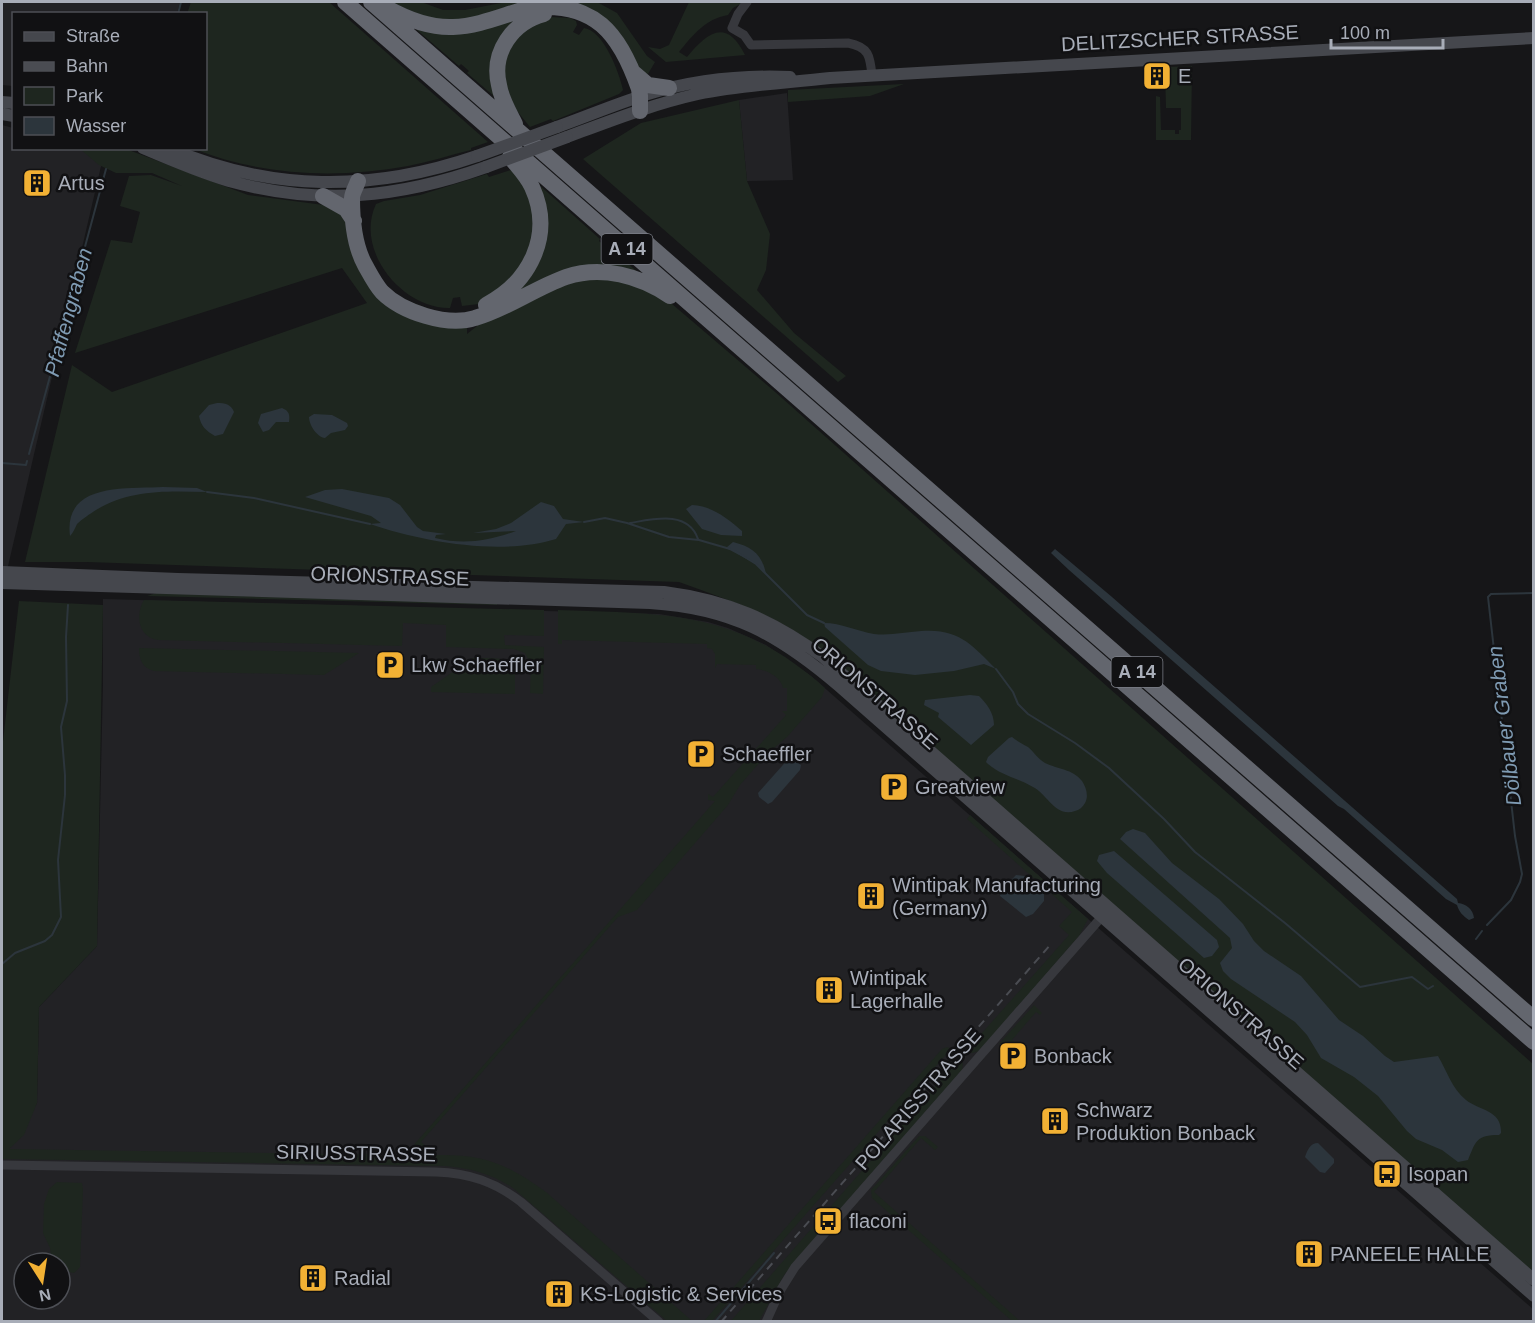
<svg xmlns="http://www.w3.org/2000/svg" width="1535" height="1323" viewBox="0 0 1535 1323" font-family="Helvetica,sans-serif">
	<style>
		.built { fill: #222225; fill-rule: evenodd }
		.green { fill: #1e261f }
		.water { fill: #2c353c }
		.lines { fill: none; stroke-linecap: round; stroke-linejoin: round }
		.stream { stroke: #2c353c; stroke-width: 2 }
		.street { stroke: #37383d; stroke-width: 9 }
		.secondary { stroke: #45474d; stroke-width: 12 }
		.highway { stroke: #63666e; stroke-width: 16 }
		.rail { stroke: #4a4c52; stroke-width: 2; stroke-dasharray: 8 6; stroke-linecap: butt }
		.secondary-bridge { stroke: #45474d; stroke-width: 12 }
		.labels { text-anchor: middle; dominant-baseline: central; stroke-width: 5; stroke-linejoin: round; paint-order: stroke }
		.shield { fill: #111113; stroke: #7b7e86; stroke-width: 1.5 }
		.shield-label { font-size: 18px; font-weight: bold; fill: #a8adb8 }
		.street-label { font-size: 20px; fill: #a8adb8; stroke: #111113 }
		.poi-label { font-size: 20px; fill: #a8adb8; stroke: #111113; text-anchor: start }
		.water-label { font-size: 21px; font-style: italic; fill: #7f9bb3; stroke: #111113 }
	</style>
	<rect width="100%" height="100%" fill="#161618"/>
	<path class="built" d="M2,2h178l-3,11 -163,1 -1,72 -11,-1z
		M787,93l6,87 -46,1 -8,-81z
		M2,125l11,3 1,20 91,1 -103,443z
		M103,599l556,15 49,8 20,6 38,17 45,31 723,634 -1,12h-1531v-163l35,-56 2,-96 58,-61 6,-263zM24,1263h36v36h-36z"/>
	<path class="green" d="M191,2h138l159,140 -17,6v2c-21,5 -42,12 -63,16 -72,13 -145,10 -214,-17l12,-1v-134h-19z
		M387,2h34l22,8h22l41,-8h91l20,11 30,43 8,6 -7,12 -7,-2 -57,-66 -135,19z
		M689,2h55l-11,6 -5,7c-23,4 -35,20 -49,37l8,5c20,-24 39,-40 58,-2l-79,7 -18,-15 12,2 9,-4z
		M519,16l-24,81 -28,-24 2,-2 -8,-7 -2,2 -42,-36z
		M551,17l19,1 6,3 1,4 -4,7 6,3 5,-7c20,3 35,44 39,62l-4,4 -66,27 -2,-2 -21,8 -22,-27 -7,-34 18,-33z
		M1192,66l-1,74h-35v-44l4,1 1,33h14v4h4v-4h2v-22h-15l-1,-37 2,-4z
		M904,84l-34,12 -82,6v-12z
		M739,100l8,81 23,53 -4,36 -9,20 37,43 52,43 -8,6 -255,-223 58,-36z
		M80,149h46l122,46 83,11 10,4 38,80 88,33v11l10,-8 90,-44 45,-6 53,22 109,93 759,673v210l-706,-620c-46,-38 -94,-52 -148,-72l-592,-20h-62l47,-197 40,27 255,-89 -25,-35 -267,85 36,-113 21,3 8,-31 -20,-6 9,-30 22,-1 31,11 -30,-13h-36l-17,-8z
		M514,169l4,2 20,45 -11,49 -48,39 -17,2 -2,-9 -7,1 -3,10c-47,1 -96,-57 -74,-104l8,-3 36,-6 67,-21 2,3z
		M537,183l63,56 -1,2 8,7 2,-2 36,33 -32,-8 -116,33 32,-30z
		M156,593l341,9v3l-350,-9z
		M144,600l400,10v26l-40,-1 1,10 39,2 -1,47 -13,-1 1,-29 -6,-11 -11,-4 -68,-2v-22l-43,-2 -1,23 -244,-6c-20,-3 -23,-25 -14,-40z
		M19,601l84,4 -6,341 -58,61 -2,96 -13,32 -15,14 396,6 310,-354 -7,-1v-6l5,3 73,-82 -4,-4h5v-23h-4c-2,-11 -16,-18 -27,-19v-4l-39,-1 -2,4v-14l-3,-5 -5,-1v-4l-145,-4v4h-4v-34c111,4 179,0 267,78l-3,9 -35,40 -20,17 -27,31 -12,20 -91,105 -19,7 -197,225 8,7h4l1,6c50,-1 71,8 112,37l146,129h-25l-154,-133c-21,-14 -43,-20 -68,-22l-443,-7v-409z
		M139,648l220,5 -35,22 -170,-4c-12,-3 -15,-12 -15,-23z
		M473,658c14,1 32,-3 42,9v27l-84,-2v-5z
		M970,815l118,104 -9,17 -100,115 -7,2 -6,-2 103,-116 -10,-9 13,-14 -105,-93z
		M1034,1005l8,8 -2,2 -4,-3 -24,28 4,4 -2,1 -4,-3 -6,7 -5,-5z
		M947,1047l4,2 -239,272h-8l238,-272z
		M961,1057l2,7 -1,6 -126,144 -3,-2 -13,15 2,3 -38,45 -25,46 -29,1z
		M919,1136h6l13,11 -3,3 -14,-12 -47,54 146,129h-8l-140,-123 -1,-8z
		M57,1182l25,1 1,7 -3,77 -6,6 -14,-3v-7h-8l-2,-15 -7,-15 1,-29 5,-15z"/>
	<path class="water" d="M217,403c8,0 14,1 17,9l-11,22 -8,2c-9,-5 -14,-10 -16,-20l10,-11z
		M282,408c7,3 8,6 7,14h-13l-7,8 -6,2 -5,-9 3,-9z
		M314,414l18,1 15,8 1,3 -3,4 -14,3 -6,5c-8,-1 -16,-13 -16,-21z
		M163,487l34,1 10,4c-39,-1 -77,-3 -111,18 -6,4 -14,9 -19,14 -2,4 -4,9 -7,12 -7,-54 57,-47 93,-49z
		M342,489l47,9 11,7 17,22 6,4 23,3 -10,1 -1,3c29,7 53,3 81,-7l-43,2 23,-4 15,-6 30,-21 13,4 9,13 21,3 -18,2 -10,15c-55,17 -133,3 -186,-15l11,-1 -10,-7 -66,-19 20,-7z
		M692,505c20,1 35,13 50,26v5l-21,-1 -19,-6 -16,-20z
		M733,542c19,5 29,12 33,32l-10,-10 -30,-16z
		M1055,549l57,48 345,302 1,4c8,1 15,6 16,15l-5,2c-6,-4 -10,-8 -12,-15l-11,-6 -102,-90 -6,-3 -269,-236 -18,-17z
		M824,623c17,0 33,8 50,11 16,2 31,-2 47,-3 38,-3 51,14 75,38l-12,-5 -30,7 -39,4 -34,-4 -13,-6 -43,-38z
		M970,695l9,1c8,8 15,17 15,29l-23,20 -33,-28 1,-4 -15,-8 1,-5z
		M1012,737c5,4 11,7 16,10 6,5 10,12 17,16 12,6 28,6 37,18 4,6 7,15 3,22 -2,4 -6,7 -10,8 -19,7 -28,-17 -42,-24 -15,-9 -31,-11 -45,-23l-2,-2 2,-5 21,-19z
		M790,757l11,8 -1,5 -28,32 -4,2 -9,-7 -1,-4z
		M1133,829l12,4 27,30 47,36 24,25 11,17 10,10 37,25 38,44 24,16 22,20 9,6 44,-6c9,15 14,33 28,44 14,11 36,10 35,33l-2,2c-23,0 -23,6 -31,25l-10,2 -16,-12 -26,-11 -9,-8 -29,-35 -24,-19 -33,-19 -14,-23 -12,-13 -64,-43 -8,-8 -3,-8 12,-15 -2,-10 -110,-99 6,-7z
		M1114,851l103,89 2,7 -7,9 -8,2 -97,-85 -10,-12 2,-6z
		M1016,875l9,1 19,18v7l-11,13 -7,3 -26,-21 1,-5z
		M1318,1143l16,16v4l-9,10 -5,-1 -15,-15c2,-6 5,-14 13,-14z"/>
	<g class="lines">
		<path class="stream" d="M178,14l3,-12
			M29,454l77,-285
			M2,463l24,2 1,-4
			M207,492l47,6 116,26
			M584,522l21,-4 22,5 42,14 30,3 31,9
			M630,523c24,-4 58,-13 68,16
			M735,551l21,13 51,51 17,8
			M996,669l17,23 5,12 10,10 47,29 34,25 55,51 31,33 90,71 75,64 52,-10 16,12 5,-3
			M1487,925l24,-25 9,-18 2,-8 -7,-38 -27,-239 3,-3 43,-1
			M1476,939l6,-8
			M2,964l13,-11 30,-12 7,-6 9,-18 -3,-57 7,-65v-20l-4,-48 6,-26 -1,-64 2,-32
			M715,1322l59,-69"/>
		<path class="street" d="M747,2l-9,12 -6,14 12,7 7,10 97,-2c21,4 22,13 24,32
			M2,1165l434,7c33,1 59,10 85,30l138,120
			M766,1322l14,-31 15,-24 311,-355"/>
		<path class="secondary" d="M2,102l12,1
			M2,114l12,2
			M557,127c31,-11 61,-24 91,-33 46,-14 94,-19 142,-17
			M567,137c43,-16 86,-33 131,-43 43,-9 88,-11 132,-16l704,-40
			M143,148c28,12 56,24 86,33 91,25 170,17 257,-14
			M169,148c102,44 203,44 308,8
			M2,572l176,7 486,13c62,8 109,28 159,65l711,623
			M2,583l648,20c81,5 128,31 189,83l695,610"/>
		<path class="highway" d="M345,2l1189,1040
			M371,2l1163,1017
			M387,8c20,11 43,20 66,19 27,-1 50,-12 76,-19 66,-8 91,26 110,81l1,7v15
			M634,73l14,12 21,3
			M515,124c-6,-12 -14,-25 -16,-39 -8,-33 14,-63 45,-71
			M358,181c-2,6 -6,12 -6,17 0,21 3,49 13,67 5,9 10,19 17,27 20,20 65,35 93,26 32,-9 60,-30 91,-41 36,-12 74,-1 104,19
			M323,196l23,13 8,12
			M486,305c44,-23 68,-70 46,-118 -5,-11 -14,-20 -22,-30"/>
		<path class="rail" d="M721,1322l330,-378"/>
		<path class="secondary-bridge" d="M477,156l80,-29
			M486,167l81,-30"/>
	</g>
	<defs>
		<g id="building-square" transform="scale(1.5)"><rect x="-9" y="-9" width="18" height="18" rx="4" fill="#f2b134" stroke="#111113"/><path d="M-4-6H4V6H1V3H-1V6H-4ZM-2.5-4.3h1.7v1.8h-1.7ZM.8-4.3h1.7v1.8H.8ZM-2.5-1h1.7V.8h-1.7ZM.8-1h1.7V.8H.8Z" fill="#111"/></g>
		<g id="parking-square" transform="scale(1.5)"><rect x="-9" y="-9" width="18" height="18" rx="4" fill="#f2b134" stroke="#111113"/><path d="M-3.5-5.5H1a3.5 3.5 0 0 1 0 7H-1V5.5H-3.5ZM-1-3.4V-.6H.8a1.4 1.4 0 0 0 0-2.8Z" fill="#111"/></g>
		<g id="bus-square" transform="scale(1.5)"><rect x="-9" y="-9" width="18" height="18" rx="4" fill="#f2b134" stroke="#111113"/><path d="M-5-6H5V4H4V6H2V4H-2V6H-4V4H-5ZM-3.5-4V0h7V-4ZM-3.5 1.2v1.5H-2V1.2ZM2 1.2v1.5H3.5V1.2Z" fill="#111"/></g>
	</defs>
	<g fill-rule="evenodd">
		<use href="#building-square" x="1157" y="76"/>
		<use href="#building-square" x="37" y="183"/>
		<use href="#parking-square" x="390" y="665"/>
		<use href="#parking-square" x="701" y="754"/>
		<use href="#parking-square" x="894" y="787"/>
		<use href="#building-square" x="871" y="896"/>
		<use href="#building-square" x="829" y="990"/>
		<use href="#parking-square" x="1013" y="1056"/>
		<use href="#building-square" x="1055" y="1121"/>
		<use href="#bus-square" x="1387" y="1174"/>
		<use href="#bus-square" x="828" y="1221"/>
		<use href="#building-square" x="1309" y="1254"/>
		<use href="#building-square" x="313" y="1278"/>
		<use href="#building-square" x="559" y="1294"/>
	</g>
	<g class="labels">
		<g class="shield">
			<rect x="601.5" y="234" width="51" height="30" rx="4.5"/>
			<rect x="1111.5" y="657" width="51" height="30" rx="4.5"/>
		</g>
		<g class="shield-label">
			<text x="627" y="249">A 14</text>
			<text x="1137" y="672">A 14</text>
		</g>
		<g class="street-label">
			<text transform="translate(1180 38) rotate(-3)">DELITZSCHER STRASSE</text>
			<text transform="translate(390 576) rotate(2)">ORIONSTRASSE</text>
			<text transform="translate(875 693) rotate(41)">ORIONSTRASSE</text>
			<text transform="translate(1241 1013) rotate(41)">ORIONSTRASSE</text>
			<text transform="translate(918 1099) rotate(-49)">POLARISSTRASSE</text>
			<text transform="translate(356 1153) rotate(1)">SIRIUSSTRASSE</text>
		</g>
		<g class="poi-label">
			<text x="1178" y="76">E</text>
			<text x="58" y="183">Artus</text>
			<text x="411" y="665">Lkw Schaeffler</text>
			<text x="722" y="754">Schaeffler</text>
			<text x="915" y="787">Greatview</text>
			<text x="892" y="885">Wintipak Manufacturing<tspan x="892" dy="23">(Germany)</tspan></text>
			<text x="850" y="978">Wintipak<tspan x="850" dy="23">Lagerhalle</tspan></text>
			<text x="1034" y="1056">Bonback</text>
			<text x="1076" y="1110">Schwarz<tspan x="1076" dy="23">Produktion Bonback</tspan></text>
			<text x="1408" y="1174">Isopan</text>
			<text x="849" y="1221">flaconi</text>
			<text x="1330" y="1254">PANEELE HALLE</text>
			<text x="334" y="1278">Radial</text>
			<text x="580" y="1294">KS-Logistic &amp; Services</text>
		</g>
		<g class="water-label">
			<text transform="translate(68 312) rotate(-75)">Pfaffengraben</text>
			<text transform="translate(1504 726) rotate(-97)">Dölbauer Graben</text>
		</g>
	</g>
	<rect width="1535" height="1323" fill="none" stroke="#a8adb8" stroke-width="6"/>
	<rect x="12" y="12" width="195" height="138" fill="#111113" stroke="#4d4f55" stroke-width="1.5"/>
	<rect x="24" y="32" width="30" height="9" fill="#45474d" stroke="#4d4f55" stroke-width="1.5"/>
	<text x="66" y="42" font-size="18" fill="#a8adb8">Straße</text>
	<rect x="24" y="62" width="30" height="9" fill="#4a4c52" stroke="#4d4f55" stroke-width="1.5"/>
	<text x="66" y="72" font-size="18" fill="#a8adb8">Bahn</text>
	<rect x="24" y="87" width="30" height="18" fill="#1e261f" stroke="#4d4f55" stroke-width="1.5"/>
	<text x="66" y="102" font-size="18" fill="#a8adb8">Park</text>
	<rect x="24" y="117" width="30" height="18" fill="#2c353c" stroke="#4d4f55" stroke-width="1.5"/>
	<text x="66" y="132" font-size="18" fill="#a8adb8">Wasser</text>
	<g transform="translate(42 1281) rotate(168)"><circle r="28" fill="#111113" stroke="#4d4f55" stroke-width="1.5"/>
	<path d="M0-4.5L10 22L0 15L-10 22Z" fill="#f2b134"/>
	<text y="-9" font-size="16" font-weight="bold" text-anchor="middle" fill="#a8adb8">N</text>
	</g>
	<path d="M1331 39v9h112v-9" fill="none" stroke="#a8adb8" stroke-width="3"/>
	<text x="1340" y="39" font-size="18" fill="#a8adb8" stroke="#111113" stroke-width="4.5" paint-order="stroke">100 m</text>
</svg>
